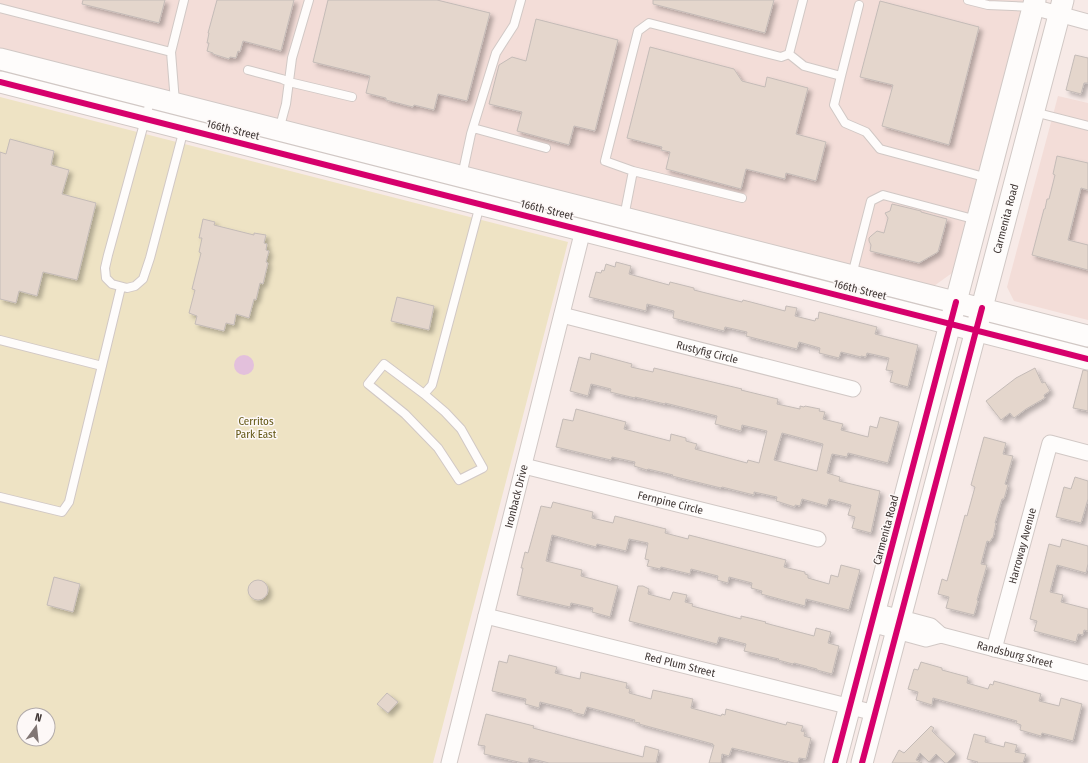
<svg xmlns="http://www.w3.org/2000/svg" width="1088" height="763" viewBox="0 0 1088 763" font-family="'Fira Sans Condensed',sans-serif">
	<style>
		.built { fill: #f3ddd8 }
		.green { fill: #eee3c4; fill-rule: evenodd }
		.water { fill: #e3c0dc }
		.building { fill: #e4d6cc; stroke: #c4bbb7; fill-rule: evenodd; filter: url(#shadow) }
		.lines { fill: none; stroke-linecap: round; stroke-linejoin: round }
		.lane-casing { stroke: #d1c8c5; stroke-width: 10 }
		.street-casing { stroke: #d1c8c5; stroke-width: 17 }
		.secondary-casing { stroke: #d1c8c5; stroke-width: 23 }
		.lane { stroke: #fefcfb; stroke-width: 8 }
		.street { stroke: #fefcfb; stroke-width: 15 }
		.secondary { stroke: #fefcfb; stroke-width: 21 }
		.cycleway-casing { stroke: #fdf8f7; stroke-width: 8 }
		.cycleway { stroke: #d6006c; stroke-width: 6 }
		.labels { text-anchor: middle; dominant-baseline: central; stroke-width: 3; stroke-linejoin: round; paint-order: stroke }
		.street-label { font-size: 11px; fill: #413836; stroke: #fdf8f7 }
		.park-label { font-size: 11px; fill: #625613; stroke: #fdf8f7 }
	</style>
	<defs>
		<filter id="shadow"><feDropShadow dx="3.5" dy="3.5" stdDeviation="2" flood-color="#0004"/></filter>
	</defs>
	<rect width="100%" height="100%" fill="#f7eae7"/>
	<path class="built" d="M0,0h1024l-72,273 -18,13 -102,-23 -832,-215z
		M1058,96l30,7v217l-74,-19 -7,-14z"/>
	<path class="green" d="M0,97l568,145 -135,521h-433zM24,715h24v24h-24z"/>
	<path class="water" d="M234 365a10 10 0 1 1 20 0a10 10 0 1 1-20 0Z"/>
	<path class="building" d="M83,0h82l-6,23 -77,-19z
		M217,0h77l-13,51 -38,-10 -3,11 -2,-1 -2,7 -6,-1 -1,2 -16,-5v-1l-6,-2 2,-8h-2l2,-10h-1z
		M328,0h109l53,13 -23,88 -29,-7 -4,16 -20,-5 -1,2 -27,-7v-2l-20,-5 4,-17 -57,-14z
		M653,0h121l-9,33 -112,-29z
		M880,1l99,26 -30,118 -67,-19 11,-41 -33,-8z
		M536,19l82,21 -23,91 -21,-5 -5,19 -52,-14 5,-19 -33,-8 10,-39 13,-8 14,4z
		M650,47l84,22 8,12 23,6 2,-10 41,11 -12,46 30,8 -10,39 -30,-8 -1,6 -39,-10 -5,20 -75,-20 4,-17 -9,-2 1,-3 -35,-9z
		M1075,55l13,3v25h-4l-3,11 -15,-4z
		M10,139l44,12 -3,14 18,5 -7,24 34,9 -19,77 -34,-8 -6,24 -18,-5 -3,12 -16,-4v-147l6,2z
		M1057,156l31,7v27l-7,-2 -13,52 20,5v25l-56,-15 12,-46h1l2,-10h2l6,-24 -2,-1z
		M892,204l29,7v1l26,7 -9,33 -19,11 -49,-12 1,-6 -2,-4v-3l2,-2 6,-5 7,2 4,-15 -3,-5 5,-2z
		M203,219l12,3 -1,3 40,10v-2l12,2 -2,8 3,1 -1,6 3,1 -3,11 2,1 -5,21 -3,-1 -4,17 -2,-1 -5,19 -13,-4 -2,11 -8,-2 -2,8 -29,-7 2,-8 -8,-3 6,-23 -3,-1 9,-36 -2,-1 3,-14h-3z
		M616,262l15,4 -2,8 40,11 1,-3 24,6v2l48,12 1,-2 42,11 1,-5 11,2 -2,8 20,5 1,-3 2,1 1,-7 58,15 -2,7 43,11 -10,42 -18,-5 3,-11 -7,-1 3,-12 -22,-5 -1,4 -5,-1v1l-20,-5 -2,6 -20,-5 1,-5 -21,-6 -2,7 -51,-13 1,-4 -22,-5 -1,4 -51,-13 1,-7 -27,-7 -1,7 -57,-14 7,-25 5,1 1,-3 2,1 2,-7 9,3z
		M397,297l37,9 -5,24 -38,-9z
		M591,353l41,11 -1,3 22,5 1,-4 88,21 -1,1 37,9 -1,5 23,5v-3l4,1 1,-1 15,3 -1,2 6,1 -2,7 20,5 -2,6 27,7 2,-11 7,2 3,-11 19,5 -11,41 -40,-10 -1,4 -15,-3 -5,19 13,4 -1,4 41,10 -9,42 -19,-5 3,-11 -7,-2 3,-10 -22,-6 -2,7 -25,-7 -2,7 -5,-1v2l-19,-6 1,-4 -23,-5v3l-32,-8 -1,1 -49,-12 1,-1 -25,-6 -1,1 -13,-4 1,-4 -23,-5 -1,3 -55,-13 7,-28 10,2 3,-12 50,13 -2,7 46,12 1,-7 15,4v3l11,3 -2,5 52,14 1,-3 11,3 8,-32 -25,-6 -1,6 -26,-7 2,-8 -52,-13v1l-30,-7v1l-25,-6 1,-3 -20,-5 -3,12 -18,-5 9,-34 11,3zM782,433l41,11 -6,27 -43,-11z
		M1035,368l7,15 3,-1 5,9 -6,4 1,3 -19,11 -12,9 -4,-5 -9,7 -15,-19 30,-23z
		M1083,370l5,1v40l-15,-3z
		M984,437l22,6 -3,11 10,2 -8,28 3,1 -4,14h-2l-7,24h1l-3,15h-1l-2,4 -3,-1 -6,23 6,1 -10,35 1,1 -4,14 -28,-7 3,-11 -11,-3 4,-15 5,2 18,-66 2,1 8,-29 -4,-2z
		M1075,477l13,4v18l-7,24 -25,-6 8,-30 7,2z
		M553,502l40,10 -1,6 21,5 2,-7 51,13 -1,4 23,6 1,-4 97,25 -2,7 21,5v2l3,1v3l21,6 2,-9 7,2 3,-12 19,5 -11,40 -43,-11 -1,7 -44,-12 1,-3 -11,-3 1,-5 -23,-6 -1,6 -11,-3 1,-4 -27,-7 -1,5 -29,-7 -1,2 -13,-3 2,-6 -4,-1 3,-16 -19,-4 -3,12 -29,-7 -1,3 -44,-12 -6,26 36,9 -1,6 37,10 -8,31 -18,-5 1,-4 -22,-5 -1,4 -53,-12 6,-27h-2l4,-16 3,1 13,-47 10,2z
		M1062,539l26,7v18l-2,9 -29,-8 -7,27 13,3 -2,7 27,7v22l-4,-1 -1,5 -5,-1 -2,8 -42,-11 3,-10 -7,-2 19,-75 11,3z
		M54,577l26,7 -7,28 -26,-7z
		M248 590a10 10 0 1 1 20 0a10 10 0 1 1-20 0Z
		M638,586h5l6,3 -1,5 22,6 3,-8 14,3 -2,7 8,2 -1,2 49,13v-3l25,6 -1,1 49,13 2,-8 15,4 -3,11 11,3 -7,28 -15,-4v-1l-23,-6 -1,1 -15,-4 1,-1 -35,-8 2,-7 -27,-7 -2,7 -88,-23z
		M509,655l48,12 -2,6 25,6 1,-7 46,11 -1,5 4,1 -1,4 22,6 2,-9 40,9 -2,9 30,8 1,-2 3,1 1,-6 60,16 1,-3 16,4 -2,5 4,1 -1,4 7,2 -5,21 -7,-1 -1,5h-4l-62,-15 -3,8 -7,-2 -1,9h-12l5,-18h-2l1,-1 -74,-20 1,-1 -6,-1 1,-2 -48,-13 -3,8 -12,-3v-2l-32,-8 -1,6 -14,-4 1,-5 -34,-8 7,-30 8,2z
		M921,662l21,6v2l26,7 -1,6 21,6 2,-5 3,1 1,-4 47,13 -2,7 20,5 2,-8 21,6 -9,37 -31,-8 -1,3 -21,-6 1,-5 -5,-2 1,-2 -84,-23 -1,7 -16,-5 2,-8 -10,-3 6,-20 4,1z
		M387,693l11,9 -10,11 -11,-9z
		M486,714l48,12 -1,2 110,29 2,-11 14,4 -3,13h-107l-20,-5 -1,5h-5l-39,-9 1,-8 -7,-1z
		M931,726l3,2 -2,3 24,23 -9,9h-2l-9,-9 -7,8 -9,-9 -4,7 6,3h-30l7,-13 5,3z
		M974,734l12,3 -1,5 19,5 1,-5 12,3 -2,7 11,2 -3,9h-46l1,-1 -11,-3z"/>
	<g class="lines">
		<g class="lane-casing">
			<path id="lane" d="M968,0l20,5 44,2
				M0,8l171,44
				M789,54l15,12 37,10 -7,29 11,18 21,9 14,17 108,29
				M248,70l34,9 7,3 63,15
				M841,76l18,-71
				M151,98l-43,157 -3,13 1,10 6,6 15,4 8,-2 8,-7 7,-21 34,-129
				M175,102l-4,-50 13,-52
				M1034,112l54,14
				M473,128l73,20
				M279,130l7,-26 6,-46 17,-58
				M633,171l109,27
				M462,176l9,-42 25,-81 18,-28 7,-25
				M624,217l9,-46 -28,-10 33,-130 11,-8 132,34 8,-3 14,-54
				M852,275l19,-74 12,-6 94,25
				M0,340l102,26
				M424,394l21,18 16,17 22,39 -24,12 -21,-32 -33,-34 -37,-30 16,-20 40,30 8,-9 48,-180
				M0,497l62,15 7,-10 52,-215"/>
		</g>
		<g class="street-casing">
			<g id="street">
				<path d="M1033,7l55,15"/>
				<path id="s1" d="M562,315l291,74"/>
				<path id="s2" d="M524,466l294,73"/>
				<path d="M875,611l56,15 10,9"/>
				<path id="s3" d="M486,616l389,97"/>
				<path id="s4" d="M871,624l55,15 15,-4 147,38"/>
				<path id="s5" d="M994,649l56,-206 38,10"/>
				<path id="s6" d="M449,763l134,-533"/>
			</g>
		</g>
		<g class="secondary-casing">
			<g id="secondary">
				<path d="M0,59l1088,277"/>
				<path d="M0,82l1088,277"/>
				<path d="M835,763l200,-763"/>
				<path id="s7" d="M862,763l201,-763"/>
			</g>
		</g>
		<use href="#lane" class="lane"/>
		<use href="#street" class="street"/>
		<use href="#secondary" class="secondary"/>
		<g class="cycleway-casing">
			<path id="cycleway" d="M0,82l1088,277
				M835,763l121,-461
				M862,763l120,-455"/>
		</g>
		<use href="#cycleway" class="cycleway"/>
	</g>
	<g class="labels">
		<g class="street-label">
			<text transform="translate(233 130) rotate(14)">166th Street</text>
			<text transform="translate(547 210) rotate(14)">166th Street</text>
			<text stroke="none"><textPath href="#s7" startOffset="563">Carmenita Road</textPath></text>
			<text transform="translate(860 290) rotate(14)">166th Street</text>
			<text stroke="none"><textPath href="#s1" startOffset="150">Rustyfig Circle</textPath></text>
			<text stroke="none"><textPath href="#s6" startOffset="275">Ironback Drive</textPath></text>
			<text stroke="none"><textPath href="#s2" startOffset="151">Fernpine Circle</textPath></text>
			<text transform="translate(886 530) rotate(-75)">Carmenita Road</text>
			<text stroke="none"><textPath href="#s5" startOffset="107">Harroway Avenue</textPath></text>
			<text stroke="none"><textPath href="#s4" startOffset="149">Randsburg Street</textPath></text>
			<text stroke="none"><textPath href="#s3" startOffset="200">Red Plum Street</textPath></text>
		</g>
		<g class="park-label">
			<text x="256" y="421">Cerritos<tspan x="256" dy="13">Park East</tspan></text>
		</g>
	</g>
	<g transform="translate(36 727) rotate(15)"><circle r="19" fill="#fdf8f7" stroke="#b2abaa"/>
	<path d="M0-3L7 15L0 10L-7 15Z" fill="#817674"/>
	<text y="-6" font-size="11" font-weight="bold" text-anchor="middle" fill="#413836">N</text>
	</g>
</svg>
